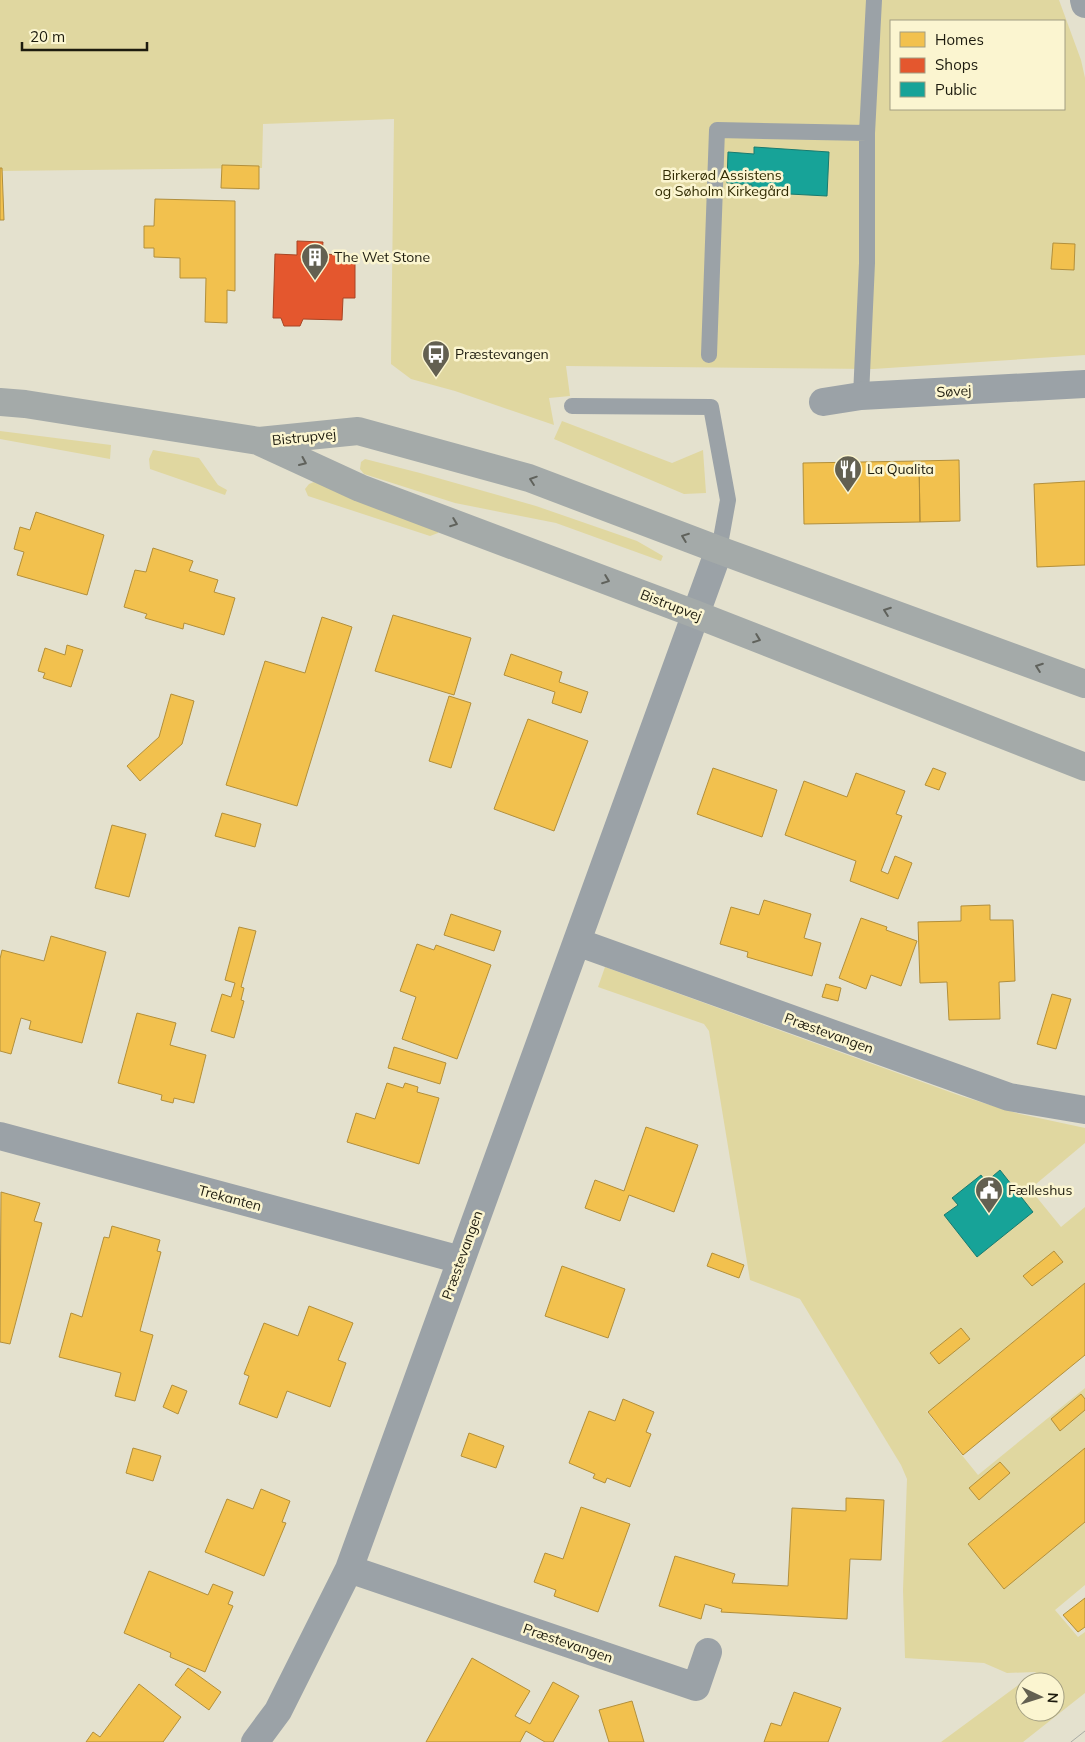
<svg xmlns="http://www.w3.org/2000/svg" width="1085" height="1742" viewBox="0 0 1085 1742" font-family="Mulish,sans-serif">
	<style>
		.green { fill: #e0d7a0; fill-rule: evenodd }
		.homes { fill: #f2c14e; stroke: #b28f3b }
		.shops { fill: #e4572e; stroke: #a84524 }
		.public { fill: #17a398; stroke: #197a6f }
		.lines { fill: none; stroke-linecap: round; stroke-linejoin: round }
		.service { stroke: #9ba2a7; stroke-width: 16 }
		.minor { stroke: #9ba2a7; stroke-width: 28 }
		.secondary { stroke: #a4aaa9; stroke-width: 28 }
		.tram { stroke: #a8aaa4; stroke-width: 1 }
		.oneway { stroke: #60625c }
		.labels { text-anchor: middle; dominant-baseline: central; stroke-width: 5; stroke-linejoin: round; paint-order: stroke }
		.park-label { font-size: 14px; fill: #302a02; stroke: #fbf5d0 }
		.poi-label { font-size: 14px; fill: #1d1b0e; stroke: #fbf5d0; text-anchor: start }
		.street-label { font-size: 14px; fill: #1d1b0e; stroke: #fbf5d0 }
	</style>
	<rect width="100%" height="100%" fill="#e4e1ce"/>
	<path class="green" d="M0,0h1059l22,60 4,18v277l-212,14 -307,-3 4,30 -21,2 5,27 -99,-34 -44,-12 -20,-15 3,-245 -131,5 -1,44 -262,3zM891,21h173v88h-173z
		M562,421l110,42 31,-13 3,43 -22,1 -130,-55z
		M0,431l111,14 -1,14 -110,-20z
		M153,450l46,8 19,27 9,5 -2,5 -75,-26 -1,-10z
		M365,459l55,14 116,33 101,35 26,15 -2,5 -105,-38 -101,-20 -91,-29 -4,-5 1,-7z
		M314,482l126,45 -2,6 -8,3 -122,-40 -3,-7 4,-5z
		M605,967l356,129 59,18 65,14v15l-55,46 31,38 24,-20v76l-157,129 -2,-1 52,64 107,-87v60l-117,96 36,44 81,-66v63l-30,25 23,27 7,-5v61l-62,49h-82l95,-70 -29,1 -23,-10 -79,-5 -2,-68 4,-111 -6,-14 -101,-166 -50,-19 -41,-249 -5,-7 -106,-37zM1025,1682h30v30h-30z"/>
	<path class="homes" d="M222,165l37,1v23l-38,-1z
		M0,168h2l2,52h-4z
		M155,199l80,2v90l-8,-1v33l-22,-1 1,-44h-26v-20l-26,-1v-9h-10v-22h10z
		M1053,243l22,1 -1,26 -23,-1z
		M959,460l1,61 -40,1 -1,-61z
		M919,461l1,61 -116,2 -1,-61z
		M1085,481v84l-48,2 -3,-83z
		M36,512l68,23 -17,60 -70,-20 7,-23 -10,-3 6,-22 10,3z
		M153,548l40,13 -4,10 29,9 -4,12 21,6 -11,37 -40,-12 -1,6 -38,-11 2,-4 -23,-7 11,-37 11,2z
		M393,615l78,23 -17,57 -79,-24z
		M322,617l30,10 -55,179 -71,-21 39,-124 40,12z
		M67,645l16,5 -12,37 -28,-9 2,-5 -7,-2 7,-23 20,7z
		M511,654l51,18 -3,10 29,10 -7,21 -29,-10 3,-11 -51,-17z
		M171,694l23,7 -12,43 -42,37 -13,-15 32,-29z
		M449,696l22,7 -20,65 -22,-7z
		M528,719l60,22 -34,90 -60,-22z
		M713,768l64,22 -15,47 -65,-23z
		M933,768l13,5 -7,17 -14,-5z
		M856,773l49,18 -9,23 6,2 -21,55 7,3 7,-18 17,7 -14,36 -48,-18 6,-20 -71,-26 19,-54 43,16z
		M222,813l39,11 -6,23 -40,-11z
		M112,825l34,9 -17,63 -34,-9z
		M764,900l47,14 -7,24 17,5 -9,33 -65,-19 1,-5 -28,-8 11,-37 28,8z
		M990,905v15h23l2,61 -16,1 1,37 -51,1 -2,-38 -27,1 -2,-61 43,-1v-15z
		M451,914l50,17 -7,20 -50,-16z
		M861,918l26,9 -1,3 31,11 -16,45 -30,-11 -5,14 -27,-11z
		M239,927l17,4 -15,56 3,1 -3,12 3,1 -10,37 -23,-7 11,-37 9,3 4,-14 -10,-3z
		M51,936l55,16 -24,91 -53,-14 2,-8 -10,-3 -10,36 -11,-3v-92l2,-9 42,11z
		M417,944l17,6 2,-5 55,20 -34,94 -55,-20 14,-42 -16,-6z
		M826,984l15,4 -3,13 -16,-4z
		M1052,994l19,5 -15,50 -19,-5z
		M137,1013l39,10 -6,22 36,10 -12,48 -20,-5 -1,5 -12,-3 1,-5 -44,-12z
		M394,1047l52,16 -6,21 -52,-16z
		M387,1083l16,5 2,-5 13,4 -1,5 22,6 -20,66 -72,-22 9,-29 19,6z
		M646,1127l52,18 -24,67 -45,-17 -9,26 -35,-13 10,-28 29,11z
		M1,1192l39,11 -6,18 8,2 -32,121 -10,-2z
		M112,1226l48,14 -3,11 4,1 -21,79 13,4 -18,66 -20,-5 6,-23 -62,-16 12,-44 11,4 22,-80 5,1z
		M1054,1251l9,11 -31,24 -9,-10z
		M712,1253l32,12 -5,13 -32,-12z
		M562,1266l63,23 -17,49 -63,-22z
		M1085,1283v72l-122,100 -35,-43z
		M309,1306l44,17 -15,37 8,3 -16,44 -43,-16 -10,27 -38,-14 10,-28 -5,-2 20,-51 34,13z
		M961,1328l9,11 -31,25 -9,-11z
		M172,1385l15,6 -9,23 -15,-7z
		M1081,1394l4,5v11l-25,21 -9,-12z
		M623,1399l31,13 -8,20 5,2 -21,53 -23,-9 -2,5 -12,-5 2,-4 -26,-11 20,-52 26,10z
		M469,1433l35,13 -8,22 -35,-12z
		M133,1448l28,8 -8,25 -27,-8z
		M1085,1448v74l-81,67 -36,-45z
		M1000,1462l10,11 -31,27 -10,-12z
		M261,1489l29,12 -8,21 4,1 -22,53 -59,-24 22,-53 26,10z
		M846,1498l38,2 -3,60 -31,-1 -3,60 -126,-7 1,-3 -17,-5 -4,15 -42,-13 16,-50 60,18 -3,9 56,3 4,-78 54,3z
		M581,1507l49,17 -32,88 -44,-16 2,-6 -22,-8 11,-29 18,6z
		M149,1571l59,24 5,-11 20,8 -5,12 5,2 -28,66 -35,-15 1,-4 -47,-20z
		M1085,1598v29l-7,5 -15,-17z
		M472,1658l58,33 -15,25 15,8 23,-42 26,14 -26,46h-8l-19,-11 -6,11h-94z
		M188,1668l33,24 -12,18 -34,-25z
		M139,1684l42,33 -18,25h-77l7,-10 7,5z
		M794,1692l47,16 -13,34h-64l7,-19 10,3z
		M632,1701l12,41h-35l-10,-32z"/>
	<path class="shops" d="M297,241l26,1 -1,12 22,1v5h6l5,4v34h-12l-1,22 -39,-1 -3,7h-16l-3,-8h-8l2,-64 22,1z"/>
	<path class="public" d="M754,147l75,5 -2,44 -76,-4 1,-7 -25,-2 1,-31 26,2z
		M1000,1170l33,42 -56,45 -33,-42 14,-10 -6,-7 29,-23 5,7z"/>
	<g class="lines">
		<path class="service" d="M709,355l8,-225 150,3
			M861,396l6,-133v-130l7,-133
			M572,406l139,1 17,93 -9,50"/>
		<path class="minor" d="M1084,0l1,4
			M823,402l38,-6 224,-12
			M577,942l432,155 76,13
			M0,1136l461,124
			M349,1569l347,118 12,-35
			M255,1742l23,-31 71,-142 370,-1019"/>
		<path class="secondary" d="M0,402l25,2 234,37 99,-10 171,47 190,72 366,134
			M260,442l100,46 335,126 390,153"/>
		<path class="tram" d="M1071,1742l14,-11"/>
	</g>
	<defs><path id="oneway-chevron" d="M-2-3.5L2.5 0L-2 3.5" fill="none" stroke-width="1.6" stroke-linecap="round" stroke-linejoin="round" transform="scale(1.25)"/></defs>
	<g class="oneway">
		<use href="#oneway-chevron" transform="translate(303 462) rotate(24)"/>
		<use href="#oneway-chevron" transform="translate(533 480) rotate(-161)"/>
		<use href="#oneway-chevron" transform="translate(454 523) rotate(21)"/>
		<use href="#oneway-chevron" transform="translate(685 537) rotate(-159)"/>
		<use href="#oneway-chevron" transform="translate(606 580) rotate(21)"/>
		<use href="#oneway-chevron" transform="translate(887 611) rotate(-160)"/>
		<use href="#oneway-chevron" transform="translate(757 639) rotate(21)"/>
		<use href="#oneway-chevron" transform="translate(1039 667) rotate(-160)"/>
	</g>
	<defs>
		<g id="building-pin" transform="scale(1.4375)"><path d="M0 17L-7.5 6A9.5 9.5 0 1 1 7.5 6Z" fill="#636051" stroke="#fbf5d0"/><path d="M-4-6H4V6H1V3H-1V6H-4ZM-2.5-4.3h1.7v1.8h-1.7ZM.8-4.3h1.7v1.8H.8ZM-2.5-1h1.7V.8h-1.7ZM.8-1h1.7V.8H.8Z" fill="#fff"/></g>
		<g id="bus-pin" transform="scale(1.4375)"><path d="M0 17L-7.5 6A9.5 9.5 0 1 1 7.5 6Z" fill="#636051" stroke="#fbf5d0"/><path d="M-5-6H5V4H4V6H2V4H-2V6H-4V4H-5ZM-3.5-4V0h7V-4ZM-3.5 1.2v1.5H-2V1.2ZM2 1.2v1.5H3.5V1.2Z" fill="#fff"/></g>
		<g id="restaurant-pin" transform="scale(1.4375)"><path d="M0 17L-7.5 6A9.5 9.5 0 1 1 7.5 6Z" fill="#636051" stroke="#fbf5d0"/><path d="M-5-6h1v4h1v-4h1v4h1v-4h1v5L-1.5 .5V6h-2V.5L-5-1ZM5-6V6H3V1.5H1.5Q1.5-4 5-6Z" fill="#fff"/></g>
		<g id="civic-pin" transform="scale(1.4375)"><path d="M0 17L-7.5 6A9.5 9.5 0 1 1 7.5 6Z" fill="#636051" stroke="#fbf5d0"/><path d="M-.6-6.5H3V-4.5H.6V-3L4-1V1h2V6H-6V1h2V-1L-.6-3ZM-1.2 2.5V6h2.4V2.5Z" fill="#fff"/></g>
	</defs>
	<g fill-rule="evenodd">
		<use href="#building-pin" x="315" y="257"/>
		<use href="#bus-pin" x="436" y="354"/>
		<use href="#restaurant-pin" x="848" y="469"/>
		<use href="#civic-pin" x="989" y="1190"/>
	</g>
	<g class="labels">
		<g class="park-label">
			<text x="722" y="175">Birkerød Assistens<tspan x="722" dy="16">og Søholm Kirkegård</tspan></text>
		</g>
		<g class="poi-label">
			<text x="334" y="257">The Wet Stone</text>
			<text x="455" y="354">Præstevangen</text>
			<text x="867" y="469">La Qualita</text>
			<text x="1008" y="1190">Fælleshus</text>
		</g>
		<g class="street-label">
			<text transform="translate(954 391) rotate(-3)">Søvej</text>
			<text transform="translate(304 437) rotate(-6)">Bistrupvej</text>
			<text transform="translate(671 605) rotate(21)">Bistrupvej</text>
			<text transform="translate(829 1033) rotate(20)">Præstevangen</text>
			<text transform="translate(230 1198) rotate(15)">Trekanten</text>
			<text transform="translate(462 1255) rotate(-70)">Præstevangen</text>
			<text transform="translate(568 1643) rotate(19)">Præstevangen</text>
		</g>
	</g>
	<rect x="890" y="20" width="175" height="90" fill="#fbf5d0" stroke="#a29e82"/>
	<rect x="900" y="32" width="25" height="15" fill="#f2c14e" stroke="#a29e82"/>
	<text x="935" y="45" font-size="15" fill="#1d1b0e">Homes</text>
	<rect x="900" y="58" width="25" height="15" fill="#e4572e" stroke="#a29e82"/>
	<text x="935" y="70" font-size="15" fill="#1d1b0e">Shops</text>
	<rect x="900" y="82" width="25" height="15" fill="#17a398" stroke="#a29e82"/>
	<text x="935" y="95" font-size="15" fill="#1d1b0e">Public</text>
	<g transform="translate(1040 1697) rotate(94)"><circle r="24" fill="#fbf5d0" stroke="#a29e82"/>
	<path d="M0-4L9 19L0 12L-9 19Z" fill="#636051"/>
	<text y="-8" font-size="14" font-weight="bold" text-anchor="middle" fill="#1d1b0e">N</text>
	</g>
	<path d="M22 42v8h125v-8" fill="none" stroke="#1d1b0e" stroke-width="2.5"/>
	<text x="30" y="42" font-size="15" fill="#1d1b0e" stroke="#fbf5d0" stroke-width="4" paint-order="stroke">20 m</text>
</svg>
